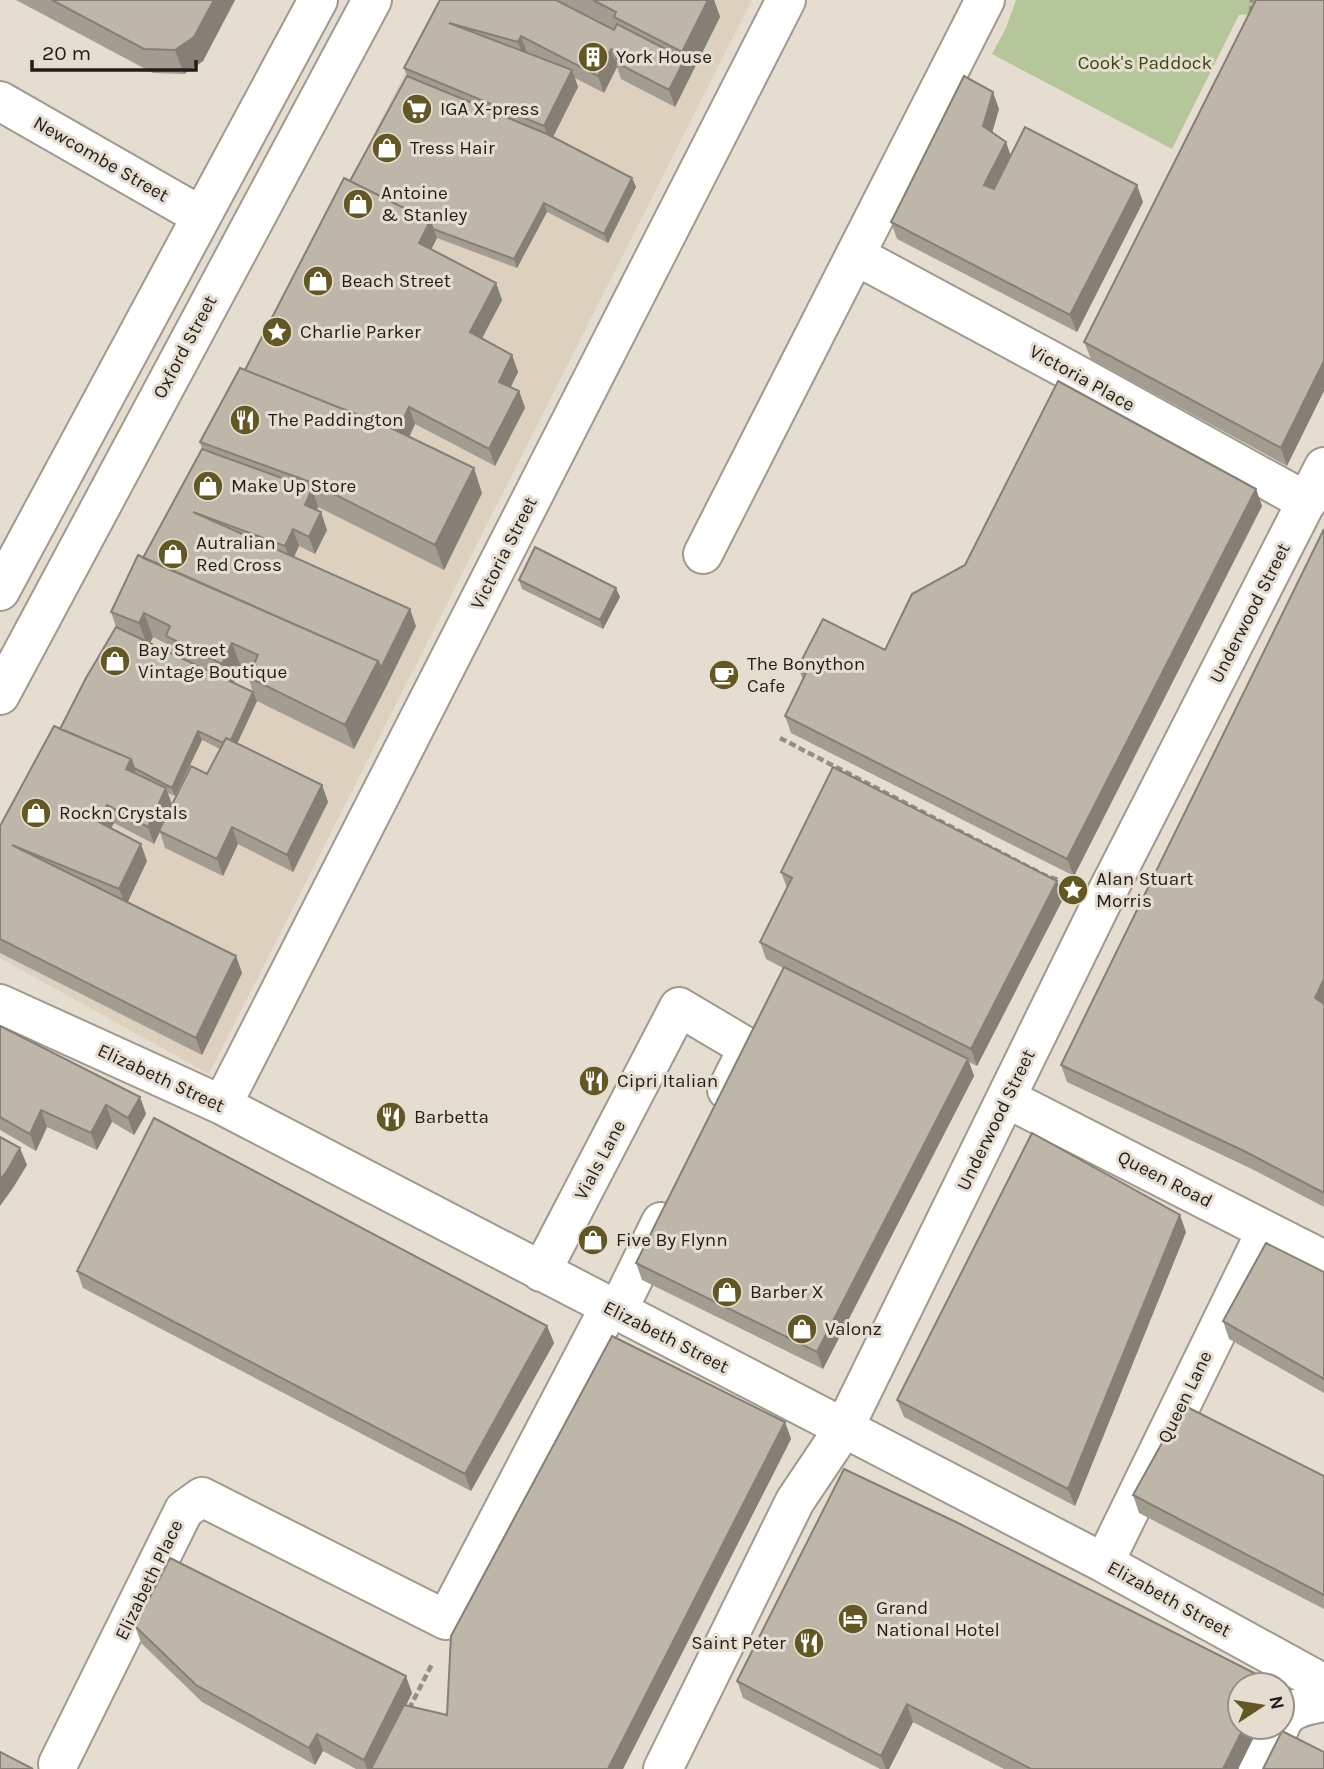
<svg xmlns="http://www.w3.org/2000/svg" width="1324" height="1769" viewBox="0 0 1324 1769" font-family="Karla,sans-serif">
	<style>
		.built { fill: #ddd0be }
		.green { fill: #b6c69b }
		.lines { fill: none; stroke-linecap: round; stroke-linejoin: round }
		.minor-casing { stroke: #a1998d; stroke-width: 42 }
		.major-casing { stroke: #a1998d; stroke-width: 42 }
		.path { stroke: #948e84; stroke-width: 4.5; stroke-dasharray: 7 3.5; stroke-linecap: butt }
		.minor { stroke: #fff; stroke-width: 38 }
		.major { stroke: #fff; stroke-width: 38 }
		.wall { fill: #a39d91; fill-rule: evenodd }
		.shaded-wall { fill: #857f76 }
		.building { fill: #beb6a9; stroke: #857f76; stroke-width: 2 }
		.labels { text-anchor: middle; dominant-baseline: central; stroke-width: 6; stroke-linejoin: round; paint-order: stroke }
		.poi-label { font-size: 19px; fill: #211e19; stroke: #e5ddd0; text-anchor: start }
		.park-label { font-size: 19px; fill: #384a08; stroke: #e5ddd0 }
		.street-label { font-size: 19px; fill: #211e19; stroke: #e5ddd0 }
	</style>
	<rect width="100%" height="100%" fill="#e5ddd0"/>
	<path class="built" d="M442,0h310l-543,1074 -209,-116v-112l264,-497z"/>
	<path class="green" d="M1016,0h253l-18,14 -12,1 -67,134 -180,-95 14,-26z"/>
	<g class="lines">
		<g class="minor-casing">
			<path id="minor" d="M0,101l201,115
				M855,255l217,117 235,130
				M703,554l282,-554
				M0,1004l222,101 882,458 220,121
				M1006,1098l318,162
				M222,1105l564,-1105
				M541,1272l138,-265 69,41 -21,42
				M617,1312l44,-90
				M1104,1563l162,-332
				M1282,1722c8,-15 27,-17 42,-20
				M58,1764l126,-254 18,-13 244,123 163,-312
				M663,1769l132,-268 49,-73 260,-530 220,-431
				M1258,1769l22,-42"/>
		</g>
		<g class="major-casing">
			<path id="major" d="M0,591l318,-591
				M0,695l372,-695"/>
		</g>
		<path class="path" d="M1251,13l1,-13
			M780,738l264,137 17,6
			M409,1709l23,-45"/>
		<use href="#minor" class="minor"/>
		<use href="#major" class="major"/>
	</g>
	<path class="wall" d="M16,0h219l-32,61 -19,13 -31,-1z
		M440,0h274l6,17 -45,90 -54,-28 -4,-12 -13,26 -29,-15 3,9 -25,50 79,41 4,9 -28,56 -61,-31 -30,56 -80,-30 -6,11 65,34 6,17 -20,39 30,16 6,17 -8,16 9,3 6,17 -30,58 -80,-42 -6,13 73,56 -38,77 -126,-63 -1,3 10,20 -12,24 -16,-8 -5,11 122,69 -62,123 -97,-48 -20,42 85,42 6,17 -35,70 -55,-28 -15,32 -58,-28 -5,-16 -6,12 -40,-21 -3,5 36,33 -20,41 109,54 6,17 -40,82 -202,-102v-127l60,-97 56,-102 -5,-15 32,-54 59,-109 -2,-7 45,-72 162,-294 -3,-8zM153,637l16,8 3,9 -22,-11zM241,667l9,4 -2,6 5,15 -19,-9zM202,740l18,9 -13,25 -35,31 -4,-12 7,3z
		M1256,0l31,466 -196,-107 -7,-17z
		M999,109l-7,24 19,22 132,47 -66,130 -180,-93 -6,-17z
		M1256,489l6,17 -188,370 -283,-143 -6,-17 18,-36 -5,-13 87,-17z
		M1324,529v678l-72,-38 -185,-87 -6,-17z
		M519,580l101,17 -17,32 -81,-40z
		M781,872l276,9 6,18 -86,167 -8,-4 5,14 -151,293 -181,-89 -6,-17 147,-295 -17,-9 -6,-17 27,-54z
		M0,1026l140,71 6,17 -12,21 -22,-13 -15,28 -50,-23 -11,24 -36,-21z
		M1186,1232l-111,274 -171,-89 -7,-17z
		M77,1271l470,55 7,17 -83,148 -388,-203z
		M1324,1272v121l-95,-54 -6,-18z
		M785,1422l6,17 -168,330h-267l-33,-18 -8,14 -113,-63 -61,-59 -6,-17 277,67 -6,13 41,9z
		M1324,1476v133l-185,-96 -6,-18z
		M737,1681l503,46h19l-21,42h-234l-91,-47 -24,47h-9l-137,-71z"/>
	<path class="shaded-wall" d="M214,0h21l-32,61 -19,13 -9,-24z
		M708,0h6l6,17 -45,90 -6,-17 16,-31 -3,-7z
		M521,36l6,17 -3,7 -6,-18z
		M611,49l6,18 -13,26 -6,-17z
		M572,70l6,17 -28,56 -6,-17z
		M993,92l6,17 -10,34 -6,-17z
		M1006,142l6,17 -22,43 -6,-17z
		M632,178l4,9 -28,56 -4,-9z
		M1137,185l6,17 -66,130 -7,-17z
		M544,203l3,9 -30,56 -3,-9z
		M430,221l7,17 -11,22 -7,-17z
		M496,283l6,17 -26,49 -6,-17z
		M512,355l6,17 -13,27 -6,-17z
		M1324,361v30l-37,75 -6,-18z
		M519,391l6,17 -30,58 -6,-17z
		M409,407l6,17 -13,29 -7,-17z
		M474,468l8,25 -38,77 -9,-25z
		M312,489l6,18 -7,15 -6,-17z
		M1256,489l6,17 -188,370 -7,-17z
		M321,512l6,18 -12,24 -6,-17z
		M293,529l6,17 -8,17 -6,-17z
		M616,588l4,9 -17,32 -3,-9z
		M410,609l6,17 -29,59 -6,-17z
		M144,613l9,24 -5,10 -9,-24z
		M232,643l9,24 -10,22 -9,-25z
		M378,661l9,24 -33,64 -9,-24z
		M253,692l4,9 -25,54 -3,-9z
		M198,731l4,9 -27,56 -3,-8z
		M131,759l6,18 -11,-8z
		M322,785l6,17 -35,70 -6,-17z
		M166,788l6,17 -18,39 -6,-17z
		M107,805l7,18 -9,16 -6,-17z
		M232,827l6,17 -15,32 -6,-17z
		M141,844l6,17 -21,45 -7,-17z
		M1057,881l6,18 -86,167 -6,-17z
		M236,956l6,17 -40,82 -6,-17z
		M1324,979v30l-9,-11z
		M968,1059l6,17 -151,293 -6,-17z
		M140,1097l6,17 -12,21 -6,-17z
		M106,1105l6,17 -15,28 -6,-17z
		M41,1110l6,17 -11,24 -6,-17z
		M20,1148l7,17 -14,23 -13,18v-26z
		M1180,1215l6,17 -111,274 -7,-17z
		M547,1326l7,17 -83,148 -6,-17z
		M785,1422l6,17 -168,330h-15z
		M406,1676l6,17 -38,76h-7l-3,-9z
		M907,1704l6,18 -24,47h-3l-5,-13z
		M1244,1727h15l-21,42h-15z
		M317,1734l6,17 -8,14 -6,-17z"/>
	<path class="building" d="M52,0h162l-20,37 -19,13 -31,-1z
		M440,0h116l58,30 3,-6 68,35 -16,31 -54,-28 4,-9 -8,-4 -13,27 -77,-40 -3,6 -69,-19 123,47 -28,56 -140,-58z
		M593,0h115l-26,52 -68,-35 2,-5z
		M1256,0h68v361l-43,87 -197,-106z
		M407,76l140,58 85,44 -28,56 -60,-31 -30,56 -81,-30 -3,-8 -80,-40z
		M964,76l29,16 -10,34 23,16 -22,43 10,4 31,-62 112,58 -67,130 -179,-93z
		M344,178l86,43 -11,22 77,40 -26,49 42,23 -13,27 20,9 -30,58 -80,-42 -11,24 -153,-61z
		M240,368l153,61 81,39 -39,77 -125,-63 -110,-40z
		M1058,381l198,108 -189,370 -282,-143 22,-45 -9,-4 25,-48 62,31 27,-56 53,-29z
		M202,449l110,40 -7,16 16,7 -12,25 -16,-8 -8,17 -92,-34 217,97 -29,59 -3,-7 -235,-103z
		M1324,529v450l-9,19 9,6v189l-78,-41 -185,-87z
		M535,547l81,41 -16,32 -81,-40z
		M138,555l240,106 -33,64 -97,-48 10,-22 -26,-12 -10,21 -56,-28 4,-10 -26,-13 -5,10 -28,-11z
		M116,627l137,65 -22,48 -5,-2 -3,5 -25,-12 -26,57 -38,-20 -3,-9 -71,-30 26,-51z
		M54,726l77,33 -5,10 40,19 -18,39 -41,-22 -8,17 42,22 -22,45 -107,-44 224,111 -40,82 -196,-99v-113z
		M226,738l96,47 -35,70 -55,-28 -15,32 -58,-28 32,-65 16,8z
		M833,767l224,114 -86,168 -211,-107 32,-64 -11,-6z
		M784,967l184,92 -151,293 -181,-89z
		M0,1026l140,71 -12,21 -22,-13 -15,28 -50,-23 -11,24 -30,-17z
		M154,1118l393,208 -82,148 -388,-203z
		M1032,1133l148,82 -112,274 -171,-89z
		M0,1137l20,11 -13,23 -7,9z
		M1266,1243l58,29v107l-101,-58z
		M612,1336l173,86 -177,347h-237l33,-64 43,10 4,-79z
		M1183,1405l141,71v119l-191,-100z
		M844,1469l112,53 312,158 -2,5h-26v42h4l-21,42h-192l-124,-65 -26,52 -144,-75z
		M170,1558l236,118 -42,84 -47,-26 -8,14 -113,-63 -61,-59z
		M1282,1731l42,21v17h-61z
		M0,1752l33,17h-33z"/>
	<defs>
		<g id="building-disc" transform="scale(1.575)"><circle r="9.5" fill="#635824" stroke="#e5ddd0"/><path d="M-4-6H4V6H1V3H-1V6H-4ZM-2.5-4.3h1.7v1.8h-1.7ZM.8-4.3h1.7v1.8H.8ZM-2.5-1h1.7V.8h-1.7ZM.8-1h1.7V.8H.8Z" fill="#fff"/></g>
		<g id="supermarket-disc" transform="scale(1.575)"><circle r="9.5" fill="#635824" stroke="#e5ddd0"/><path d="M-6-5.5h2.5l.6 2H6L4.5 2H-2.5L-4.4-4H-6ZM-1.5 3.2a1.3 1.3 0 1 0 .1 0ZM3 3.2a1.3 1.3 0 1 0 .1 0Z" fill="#fff"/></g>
		<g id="shop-disc" transform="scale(1.575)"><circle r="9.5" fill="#635824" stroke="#e5ddd0"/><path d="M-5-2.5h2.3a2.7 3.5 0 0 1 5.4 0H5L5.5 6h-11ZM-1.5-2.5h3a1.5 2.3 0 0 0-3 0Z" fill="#fff"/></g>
		<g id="sight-disc" transform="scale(1.575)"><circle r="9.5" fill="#635824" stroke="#e5ddd0"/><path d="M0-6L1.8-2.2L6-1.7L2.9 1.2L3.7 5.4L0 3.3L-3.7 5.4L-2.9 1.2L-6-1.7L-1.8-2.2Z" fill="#fff"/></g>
		<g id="restaurant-disc" transform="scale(1.575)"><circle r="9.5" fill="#635824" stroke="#e5ddd0"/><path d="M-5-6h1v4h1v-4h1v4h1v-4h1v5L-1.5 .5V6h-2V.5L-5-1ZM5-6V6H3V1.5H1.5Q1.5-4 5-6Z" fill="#fff"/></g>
		<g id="cafe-disc" transform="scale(1.575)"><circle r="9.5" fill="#635824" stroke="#e5ddd0"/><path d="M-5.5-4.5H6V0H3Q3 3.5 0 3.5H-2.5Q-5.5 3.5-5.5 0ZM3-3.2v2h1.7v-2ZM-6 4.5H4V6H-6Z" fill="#fff"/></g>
		<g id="hotel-disc" transform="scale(1.575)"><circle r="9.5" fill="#635824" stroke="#e5ddd0"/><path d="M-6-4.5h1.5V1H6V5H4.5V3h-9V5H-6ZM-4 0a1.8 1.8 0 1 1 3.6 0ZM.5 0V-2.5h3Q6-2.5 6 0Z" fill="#fff"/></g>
	</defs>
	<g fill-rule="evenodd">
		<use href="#building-disc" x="593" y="57"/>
		<use href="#supermarket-disc" x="417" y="109"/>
		<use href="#shop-disc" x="387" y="148"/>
		<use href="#shop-disc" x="358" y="204"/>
		<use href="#shop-disc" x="318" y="281"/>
		<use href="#sight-disc" x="277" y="332"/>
		<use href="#restaurant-disc" x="245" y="420"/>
		<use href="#shop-disc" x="208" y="486"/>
		<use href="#shop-disc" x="173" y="554"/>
		<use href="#shop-disc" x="115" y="661"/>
		<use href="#cafe-disc" x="724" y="675"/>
		<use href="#shop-disc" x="36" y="813"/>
		<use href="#sight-disc" x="1073" y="890"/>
		<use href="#restaurant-disc" x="594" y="1081"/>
		<use href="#restaurant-disc" x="391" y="1117"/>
		<use href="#shop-disc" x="593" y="1240"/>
		<use href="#shop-disc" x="727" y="1292"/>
		<use href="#shop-disc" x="802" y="1329"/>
		<use href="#hotel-disc" x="853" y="1619"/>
		<use href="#restaurant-disc" x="809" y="1643"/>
	</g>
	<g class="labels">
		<g class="poi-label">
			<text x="616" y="57">York House</text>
			<text x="440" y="109">IGA X-press</text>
			<text x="410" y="148">Tress Hair</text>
			<text x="381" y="193">Antoine<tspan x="381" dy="22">&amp; Stanley</tspan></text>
			<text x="341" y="281">Beach Street</text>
			<text x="300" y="332">Charlie Parker</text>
			<text x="268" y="420">The Paddington</text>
			<text x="231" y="486">Make Up Store</text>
			<text x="196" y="543">Autralian<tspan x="196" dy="22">Red Cross</tspan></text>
			<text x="138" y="650">Bay Street<tspan x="138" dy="22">Vintage Boutique</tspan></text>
			<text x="747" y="664">The Bonython<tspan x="747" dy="22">Cafe</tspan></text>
			<text x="59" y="813">Rockn Crystals</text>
			<text x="1096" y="879">Alan Stuart<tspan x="1096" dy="22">Morris</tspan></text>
			<text x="617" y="1081">Cipri Italian</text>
			<text x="414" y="1117">Barbetta</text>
			<text x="616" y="1240">Five By Flynn</text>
			<text x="750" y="1292">Barber X</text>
			<text x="825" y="1329">Valonz</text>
			<text x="876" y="1608">Grand<tspan x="876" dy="22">National Hotel</tspan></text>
			<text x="786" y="1643" text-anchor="end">Saint Peter</text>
		</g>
		<g class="park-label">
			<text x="1145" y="63">Cook's Paddock</text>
		</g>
		<g class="street-label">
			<text transform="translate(101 159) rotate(30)">Newcombe Street</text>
			<text transform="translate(185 347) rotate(-62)">Oxford Street</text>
			<text transform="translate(1082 378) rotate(29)">Victoria Place</text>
			<text transform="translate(504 553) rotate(-63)">Victoria Street</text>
			<text transform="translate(1250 613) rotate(-63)">Underwood Street</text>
			<text transform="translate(161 1078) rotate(25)">Elizabeth Street</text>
			<text transform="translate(996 1120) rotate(-64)">Underwood Street</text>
			<text transform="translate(600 1160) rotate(-62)">Vials Lane</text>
			<text transform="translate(1165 1179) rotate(27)">Queen Road</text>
			<text transform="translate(666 1337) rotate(27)">Elizabeth Street</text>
			<text transform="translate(1185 1397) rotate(-64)">Queen Lane</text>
			<text transform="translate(149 1580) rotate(-64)">Elizabeth Place</text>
			<text transform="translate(1169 1599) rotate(29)">Elizabeth Street</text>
		</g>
	</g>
	<g transform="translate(1261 1706) rotate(78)"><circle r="33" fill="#e5ddd0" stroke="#979187" stroke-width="2"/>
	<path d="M0-5L12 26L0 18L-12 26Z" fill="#635824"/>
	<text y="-10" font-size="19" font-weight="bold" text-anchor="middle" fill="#211e19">N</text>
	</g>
	<path d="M32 60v10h164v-10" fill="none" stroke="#211e19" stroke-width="3.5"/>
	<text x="42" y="60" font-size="21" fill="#211e19" stroke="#e5ddd0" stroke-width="5" paint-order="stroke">20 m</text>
</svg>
